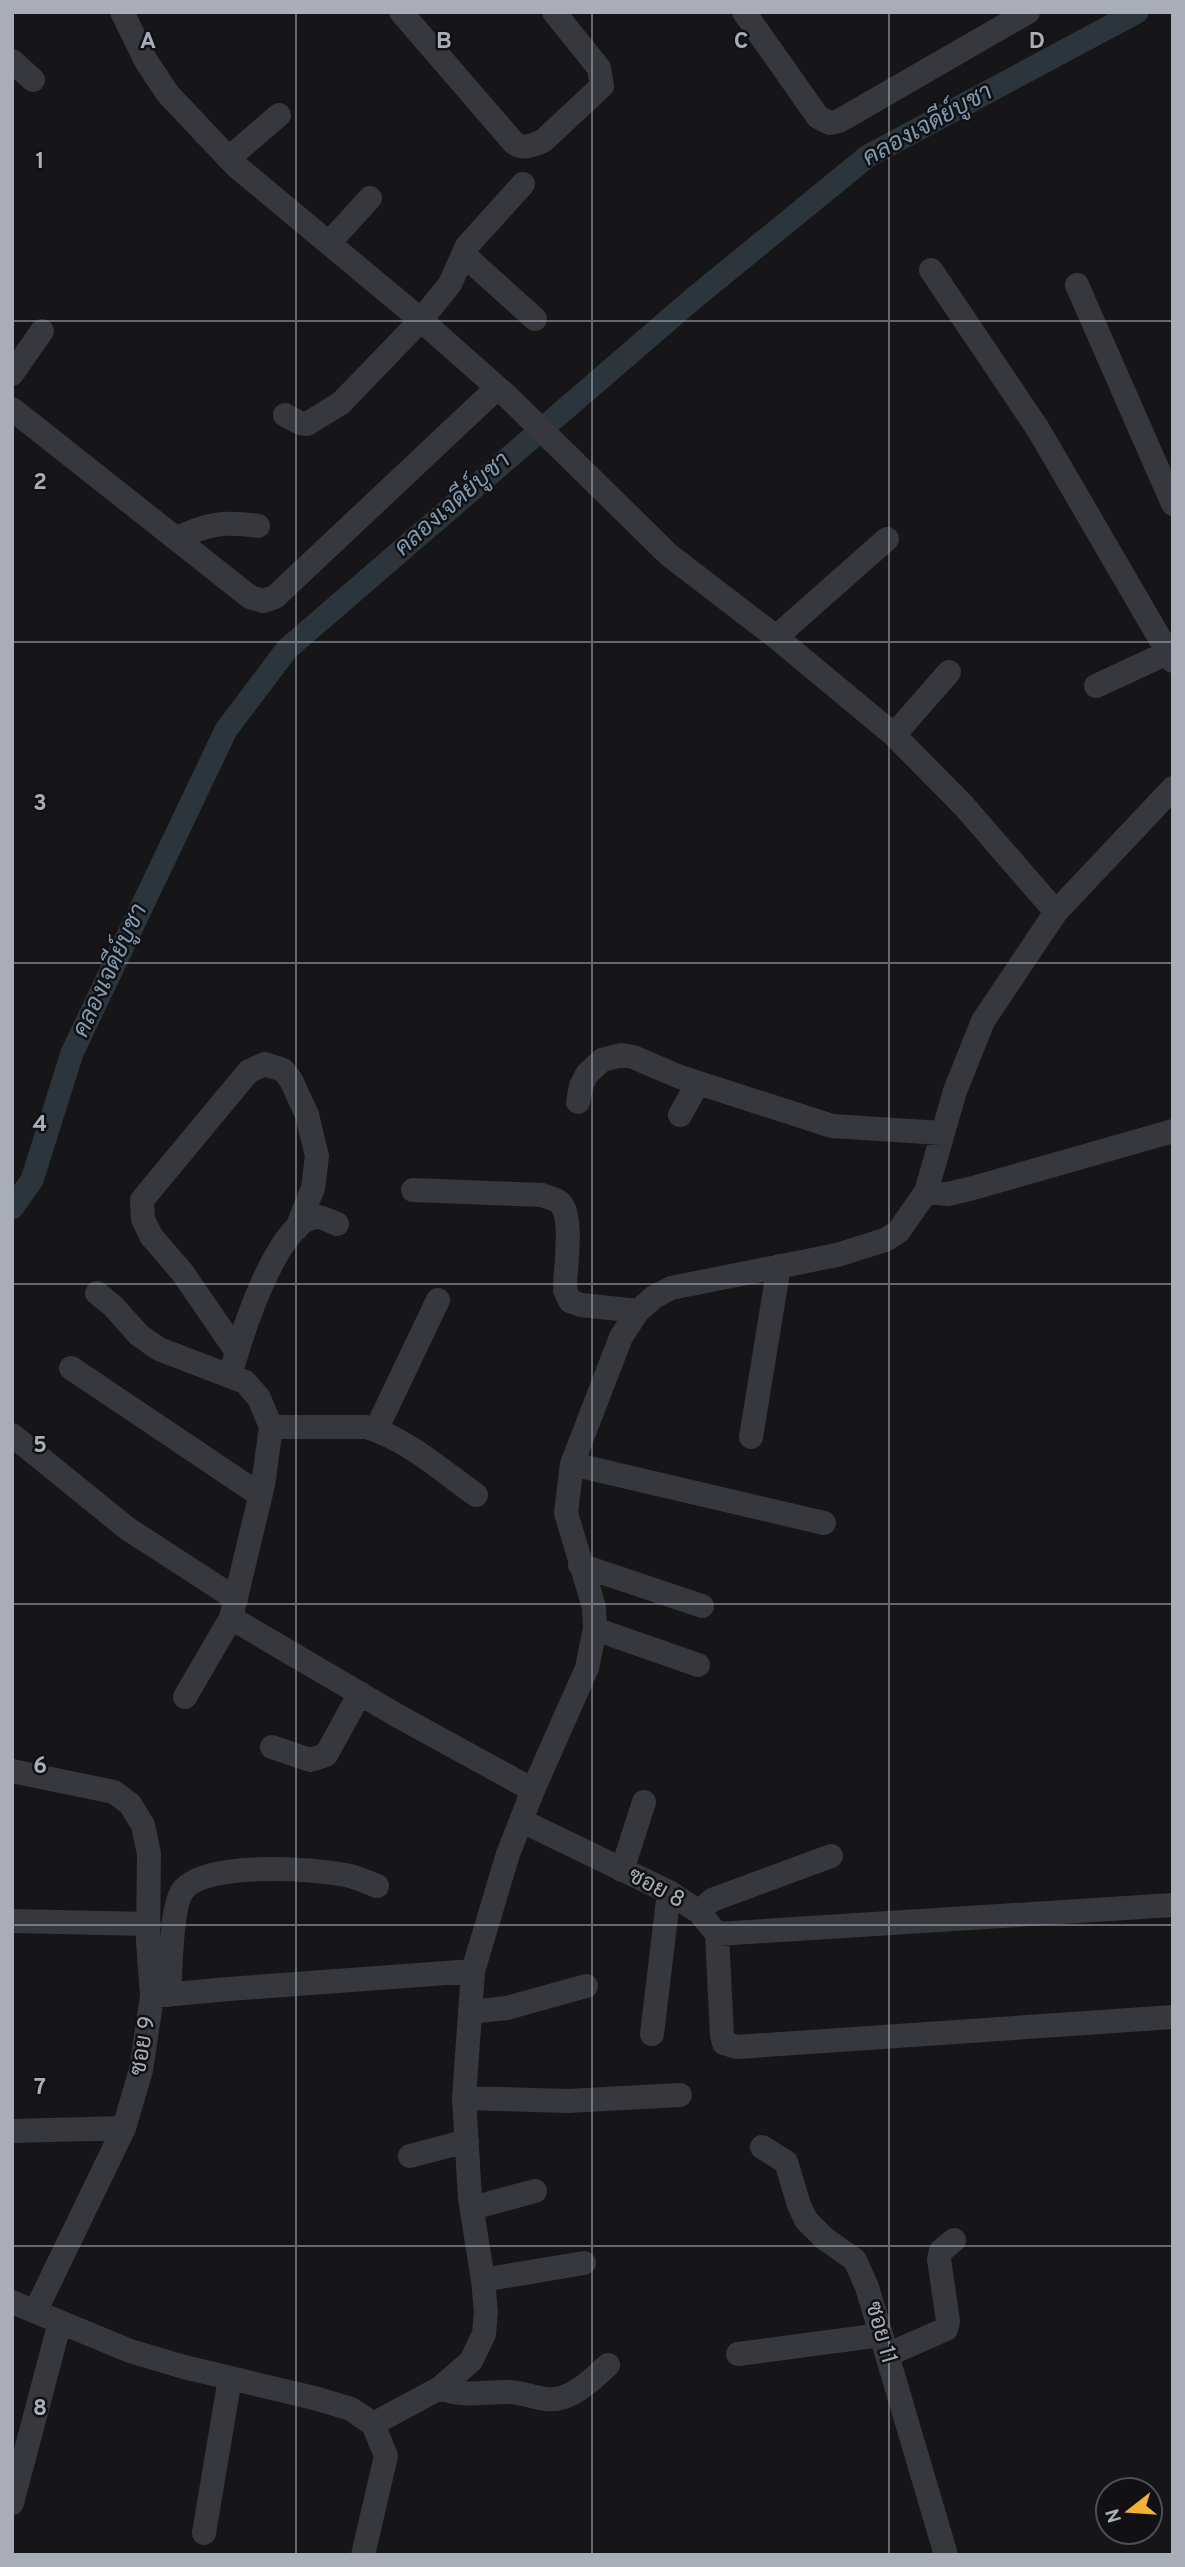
<svg xmlns="http://www.w3.org/2000/svg" width="1185" height="2567" viewBox="0 0 1185 2567" font-family="Overpass,Sarabun,sans-serif">
	<style>
		.lines { fill: none; stroke-linecap: round; stroke-linejoin: round }
		.canal { stroke: #2c353c; stroke-width: 23 }
		.minor { stroke: #37383d; stroke-width: 24 }
		.grid { fill: none; stroke: #a8adb8; stroke-width: 2; stroke-opacity: 0.55 }
		.labels { text-anchor: middle; dominant-baseline: central; stroke-width: 5; stroke-linejoin: round; paint-order: stroke }
		.street-label { font-size: 23px; fill: #a8adb8; stroke: #111113 }
		.water-label { font-size: 24px; font-style: italic; fill: #7f9bb3; stroke: #111113 }
		.grid-label { font-size: 23px; text-anchor: middle; font-weight: bold; fill: #a8adb8; stroke: #111113; stroke-width: 5; stroke-linejoin: round; paint-order: stroke }
	</style>
	<rect width="100%" height="100%" fill="#161618"/>
	<g class="lines">
		<path class="canal" d="M12,1208l20,-28 40,-127 154,-323 61,-81 407,-351 174,-142 269,-144"/>
		<path class="minor" d="M122,12l24,49 22,33 68,72 185,154 86,76 162,159 107,82 118,98 70,71 92,106
			M401,12l113,131c10,7 19,2 29,-2l59,-55 -3,-18 -45,-56
			M744,12l74,105 12,6 9,-2 189,-109
			M12,61l21,19
			M229,158l50,-43
			M329,243l41,-45
			M464,255l71,64
			M931,270l107,159 135,232
			M1077,285l96,219
			M12,374l30,-43
			M12,409l238,188 13,4 12,-4 222,-209
			M285,415l15,8 7,1 34,-21 80,-83 29,-36 17,-38 56,-62
			M177,538c31,-14 46,-17 81,-12
			M776,637l111,-98
			M1096,686l71,-33
			M894,735l55,-63
			M578,1102l3,-16 6,-12 15,-14 20,-5 11,2 47,20 152,49 110,7
			M680,1115l18,-32
			M413,1190l129,5c7,3 16,4 20,10 11,17 3,64 3,85l5,11 11,4 57,6
			M926,1192l22,2 25,-6 200,-57
			M97,1293l16,13 26,29 20,14 86,33 14,16 12,29 -8,58 -32,133 -46,79
			M237,1352l-55,-80 -31,-36 -8,-17 -1,-19 107,-129 16,-7 18,6 8,10 16,35 10,41 -4,32 -16,40
			M234,1362c9,-31 45,-144 83,-145 6,0 15,5 20,7
			M71,1368l189,127
			M271,1427h95c41,12 75,43 110,68
			M376,1430l62,-130
			M12,1435l116,94 108,70
			M751,1437l28,-171
			M572,1464l252,59
			M580,1565l122,41
			M231,1618l167,98 135,74
			M595,1629l103,36
			M272,1747l38,13 16,-5 34,-62
			M12,1771l102,21 16,12 13,21 6,29 -1,87 4,55
			M522,1821l147,71 30,20 13,-12 119,-44
			M622,1870l22,-68
			M699,1912l18,22 5,101 2,8 13,4 436,-30
			M12,1921l137,3
			M717,1934l456,-29
			M169,1995c2,-22 1,-91 15,-106 25,-28 126,-20 162,-14 10,2 21,7 31,11
			M470,2012l37,-4 79,-22
			M652,2034l17,-142
			M464,2098l104,3 112,-6
			M12,2131l112,-3
			M762,2147l24,15 13,43 7,15 18,18 31,22 12,27 79,268
			M410,2156l57,-15
			M472,2208l63,-17
			M483,2280l101,-17
			M12,2302l118,49 54,16 134,32 33,10 22,15 13,32 -23,99
			M36,2310l88,-182 17,-58 11,-74 77,-7 244,-18
			M738,2354l143,-19
			M887,2355l59,-26 2,-8 -9,-62 2,-8 13,-11
			M440,2388c24,10 46,3 70,4 19,1 35,12 54,5 17,-6 31,-20 44,-32
			M373,2424l67,-36 31,-27 13,-27 2,-22 -3,-32 -13,-82 -6,-100 9,-127 35,-117 25,-64 54,-122 8,-39 -1,-22 -28,-94 6,-49 49,-127 17,-26 16,-14 17,-9 166,-33 48,-15 13,-8 28,-40 29,-101 28,-70 73,-109 117,-124
			M12,2503l48,-181
			M204,2533l26,-155"/>
	</g>
	<path class="grid" d="M296,12v2543M592,12v2543M889,12v2543M12,321h1161M12,642h1161M12,963h1161M12,1284h1161M12,1604h1161M12,1925h1161M12,2246h1161"/>
	<g class="labels">
		<g class="street-label">
			<text transform="translate(656 1889) rotate(28)">ซอย 8</text>
			<text transform="translate(144 2046) rotate(-80)">ซอย 9</text>
			<text transform="translate(880 2333) rotate(74)">ซอย 11</text>
		</g>
		<g class="water-label">
			<text transform="translate(928 126) rotate(-29)">คลองเจดีย์บูชา</text>
			<text transform="translate(453 505) rotate(-41)">คลองเจดีย์บูชา</text>
			<text transform="translate(111 971) rotate(-65)">คลองเจดีย์บูชา</text>
		</g>
	</g>
	<g class="grid-label">
		<text x="148" y="48">A</text>
		<text x="444" y="48">B</text>
		<text x="741" y="48">C</text>
		<text x="1037" y="48">D</text>
		<text x="40" y="168">1</text>
		<text x="40" y="489">2</text>
		<text x="40" y="810">3</text>
		<text x="40" y="1131">4</text>
		<text x="40" y="1452">5</text>
		<text x="40" y="1773">6</text>
		<text x="40" y="2094">7</text>
		<text x="40" y="2415">8</text>
	</g>
	<rect width="1185" height="2567" fill="none" stroke="#a8adb8" stroke-width="28"/>
	<g transform="translate(1129 2511) rotate(253)"><circle r="33" fill="#111113" stroke="#4d4f55" stroke-width="2"/>
	<path d="M0-5L12 26L0 18L-12 26Z" fill="#f2b134"/>
	<text y="-10" font-size="19" font-weight="bold" text-anchor="middle" fill="#a8adb8">N</text>
	</g>
</svg>
